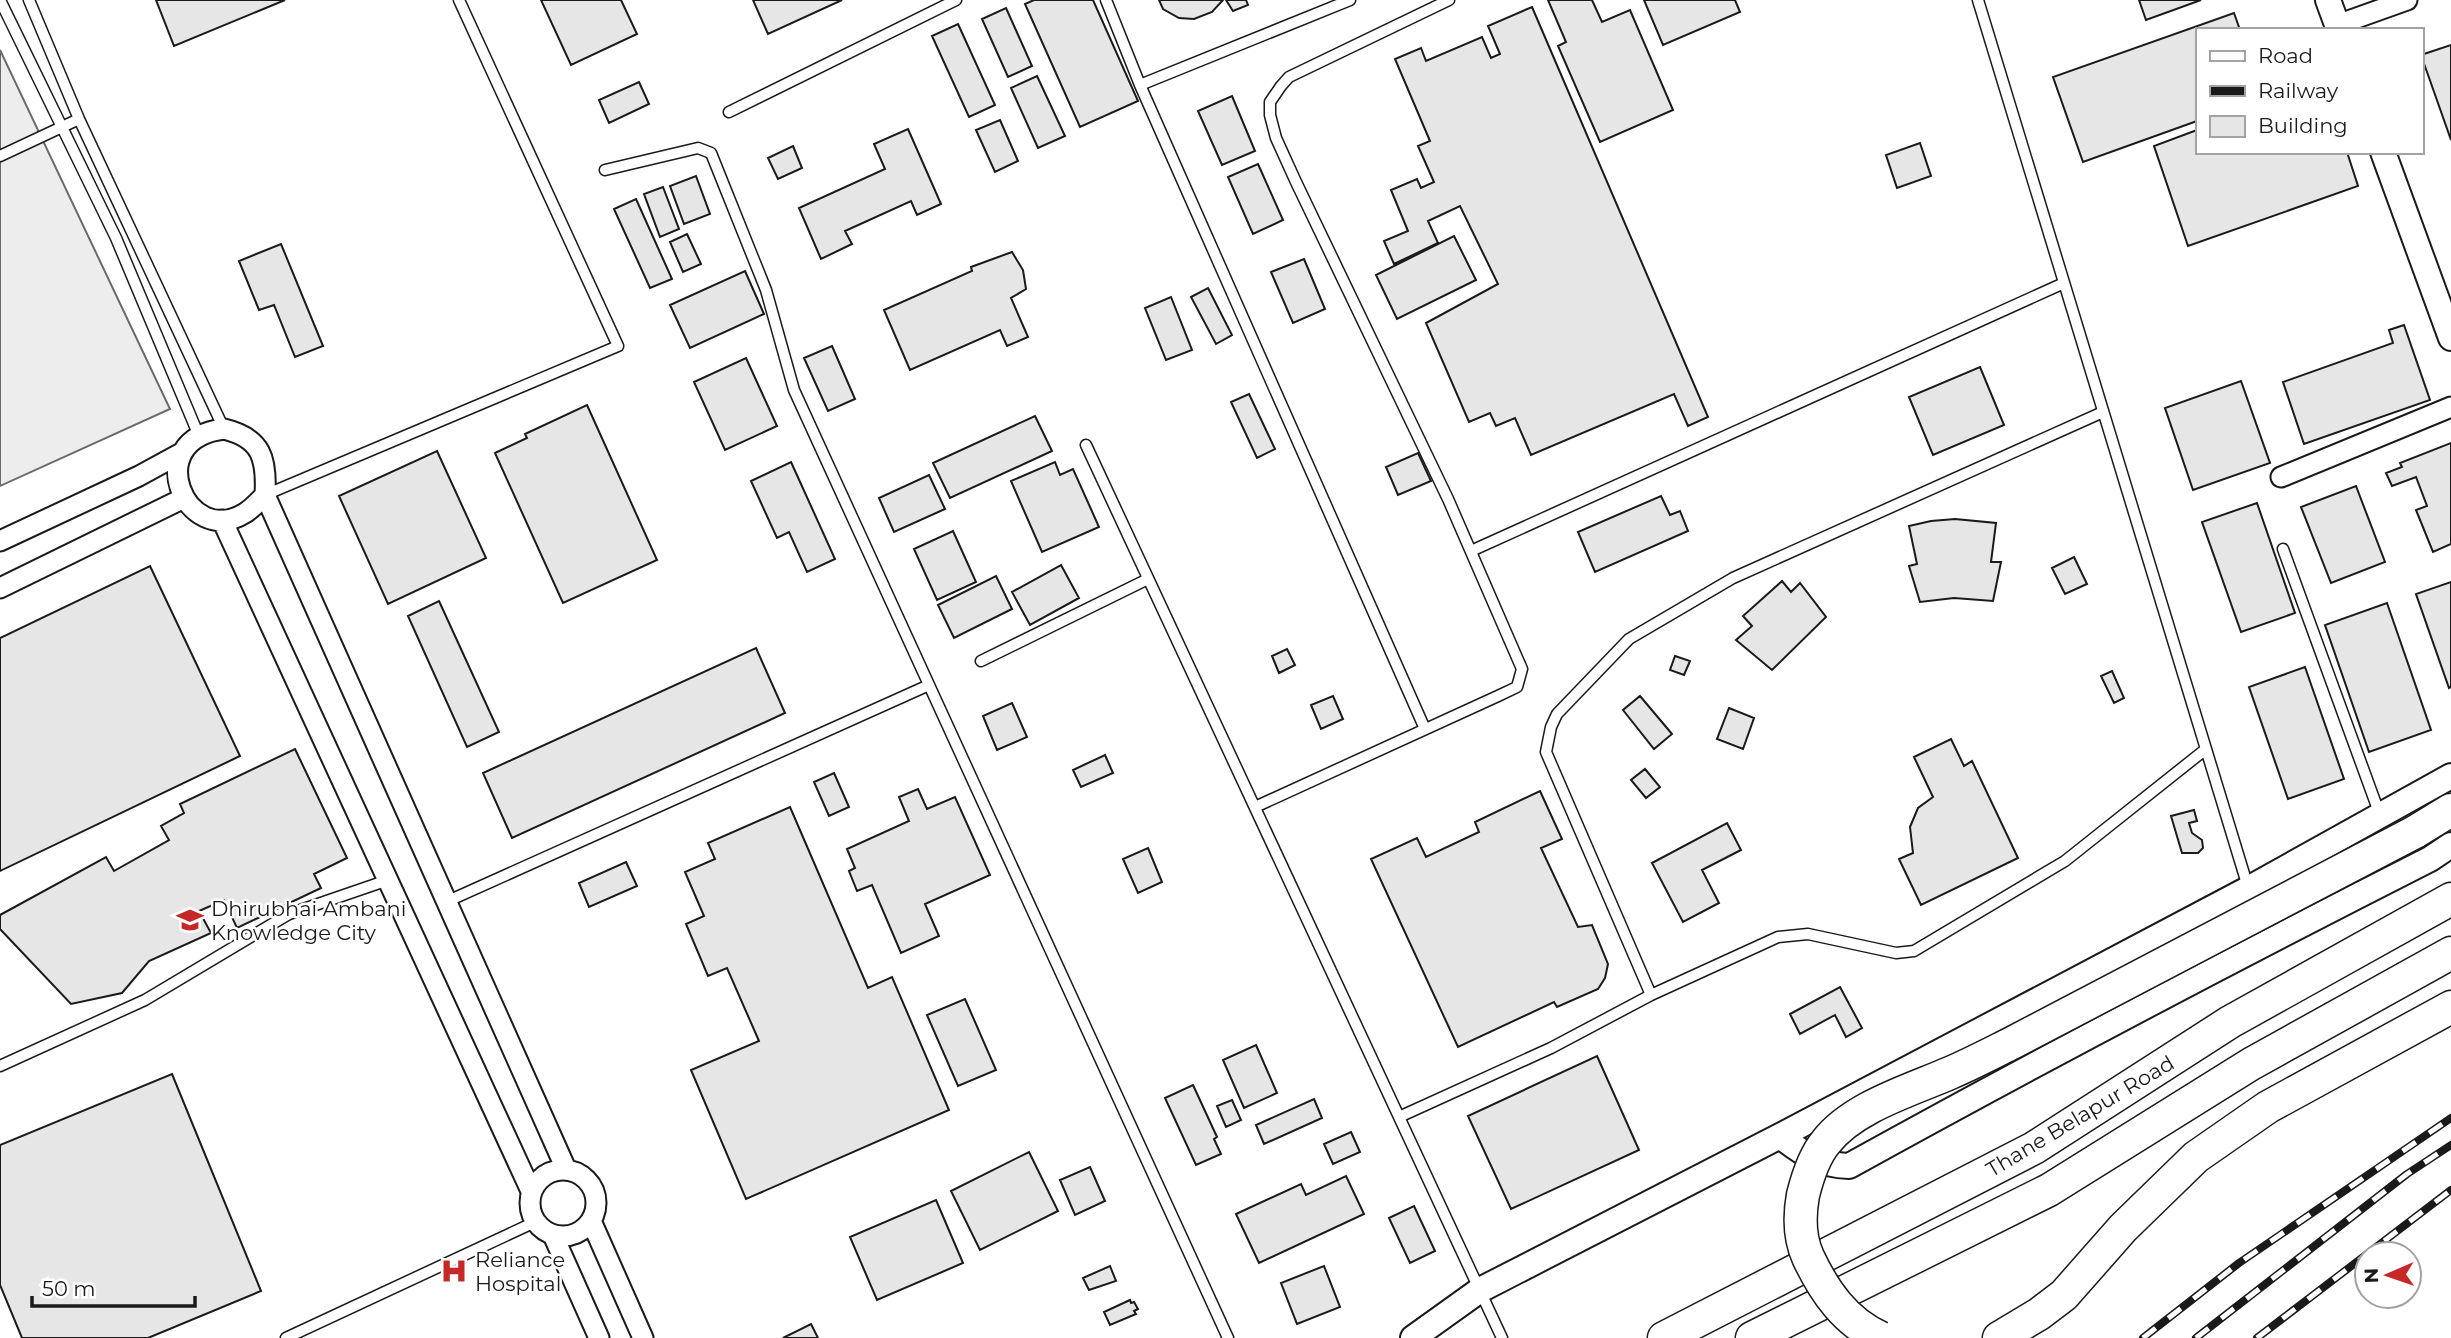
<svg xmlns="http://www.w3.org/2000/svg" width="2451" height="1338" viewBox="0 0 2451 1338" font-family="Montserrat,sans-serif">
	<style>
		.parking { fill: #ededed; stroke: #6a6a6a; stroke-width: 2 }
		.building { fill: #e6e6e6; stroke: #1a1a1a; stroke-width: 2 }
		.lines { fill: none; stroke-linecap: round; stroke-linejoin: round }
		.service-casing { stroke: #1a1a1a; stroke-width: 13 }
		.minor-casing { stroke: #1a1a1a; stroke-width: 23 }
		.tertiary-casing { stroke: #1a1a1a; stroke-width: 28 }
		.primary-casing { stroke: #1a1a1a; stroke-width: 35 }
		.service { stroke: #fff; stroke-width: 10 }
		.minor { stroke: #fff; stroke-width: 19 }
		.tertiary { stroke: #fff; stroke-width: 24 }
		.primary { stroke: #fff; stroke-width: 32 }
		.rail-casing { stroke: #1a1a1a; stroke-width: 8 }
		.rail { stroke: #fff; stroke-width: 5; stroke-dasharray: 16; stroke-linecap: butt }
		.primary-bridge-casing { stroke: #1a1a1a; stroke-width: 35; stroke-linecap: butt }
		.primary-bridge { stroke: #fff; stroke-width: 32 }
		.labels { text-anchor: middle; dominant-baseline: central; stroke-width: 5; stroke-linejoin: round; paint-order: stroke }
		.poi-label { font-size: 21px; fill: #1a1a1a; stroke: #fff; text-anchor: start }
		.street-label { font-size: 21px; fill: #1a1a1a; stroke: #fff }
	</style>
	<rect width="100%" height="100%" fill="#fff"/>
	<path class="parking" d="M0,50l170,359 -170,77z"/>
	<path class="building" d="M156,0h129l-111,46z
		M541,0h80l16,34 -66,31z
		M753,0h89l-74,34z
		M1034,0h59l45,101 -58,26 -55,-123z
		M1159,0h64l-11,12 -18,7 -15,-1 -16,-9z
		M1226,0h20l2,5 -15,6z
		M1548,0h44l10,22 28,-12 43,100 -73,32 -42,-96 8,-4z
		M1644,0h91l5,12 -77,33z
		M2139,0h62l-55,20z
		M1532,7l176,410 -20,9 -14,-32 -143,61 -16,-37 -19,8 -6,-13 -21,9 -43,-99 72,-39 -38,-78 -32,15 10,22 -44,21 -10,-23 24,-10 -17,-41 26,-11 4,9 13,-6 -16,-36 12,-5 -35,-82 26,-11 5,13 56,-24 9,21 9,-4 -12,-28z
		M1006,8l26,58 -24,11 -26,-58z
		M2234,13l6,17h-43v91l-114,41 -30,-85z
		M958,24l37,81 -26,12 -37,-81z
		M2451,45v95l-30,-85z
		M1037,76l28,60 -27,12 -27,-60z
		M639,82l10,22 -40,19 -10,-23z
		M1232,96l23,55 -33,14 -24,-54z
		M1000,120l18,41 -23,11 -19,-42z
		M908,129l33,75 -24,11 -6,-14 -66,30 7,13 -31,15 -22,-51 86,-39 -11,-25z
		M2197,130v22h150l11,34 -170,60 -34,-100z
		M1920,143l11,33 -34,12 -11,-33z
		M793,146l9,22 -24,11 -10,-21z
		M1258,164l25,56 -30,14 -25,-57z
		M696,176l14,38 -26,10 -14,-38z
		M663,187l16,42 -19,8 -16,-43z
		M636,199l36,80 -22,9 -36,-79z
		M687,234l14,30 -18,8 -13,-30z
		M1454,236l22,44 -79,39 -21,-44z
		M281,244l42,102 -28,11 -21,-52 -15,5 -20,-49z
		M1012,252l11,18 3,19 -15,9 17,39 -21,9 -7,-16 -90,40 -26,-60 88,-39 -1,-4z
		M1304,259l21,50 -32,14 -22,-51z
		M745,271l19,43 -74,34 -20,-43z
		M1208,288l24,47 -16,9 -25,-47z
		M1171,297l21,53 -26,10 -21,-52z
		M2404,325l26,75 -126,44 -21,-62 110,-39 -4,-13z
		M832,346l23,53 -27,12 -24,-53z
		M746,358l31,68 -52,24 -31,-68z
		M1980,367l24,58 -71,30 -24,-58z
		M2241,381l29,82 -77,27 -28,-82z
		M1249,394l26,55 -18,9 -26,-56z
		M587,405l70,155 -94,43 -68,-150 32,-15 -2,-4z
		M1035,416l17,35 -102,47 -17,-35z
		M2451,443v101l-18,8 -17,-42 11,-4 -11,-29 -24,9 -6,-13 16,-6 -2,-4z
		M437,451l49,107 -98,46 -49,-108z
		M1418,453l13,28 -33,14 -12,-28z
		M791,462l44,97 -28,13 -18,-40 -12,6 -26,-57z
		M1055,462l5,13 13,-6 26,58 -57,25 -31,-71z
		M929,475l16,34 -51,23 -15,-34z
		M2356,486l29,76 -54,21 -30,-76z
		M1661,496l9,19 10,-4 8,20 -93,41 -17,-40z
		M2257,503l38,110 -54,19 -39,-110z
		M1955,519l41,4 -5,39h10l-8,39 -39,-3 -34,4 -11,-36 8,-2 -8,-38 22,-5z
		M953,531l23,51 -39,18 -23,-51z
		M2074,557l13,27 -22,10 -13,-26z
		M1061,565l18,33 -49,27 -18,-33z
		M150,566l90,190 -240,115v-233z
		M996,576l16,33 -58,29 -16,-33z
		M1782,581l9,11 9,-9 26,34 -54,53 -36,-30 16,-14 -9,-10z
		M2451,582v105l-2,1 -33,-94z
		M439,601l60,131 -32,15 -59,-131z
		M2387,603l44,127 -62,22 -44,-127z
		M756,648l29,65 -273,125 -29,-65z
		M1287,649l8,16 -16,8 -7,-17z
		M1675,656l15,5 -6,14 -14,-5z
		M2305,667l39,112 -56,20 -39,-112z
		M2112,671l12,27 -10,5 -13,-27z
		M1333,696l10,23 -22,10 -10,-24z
		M1640,696l32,38 -18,15 -31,-39z
		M1012,703l15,34 -30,13 -14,-34z
		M1729,708l25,10 -11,31 -26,-10z
		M1951,739l13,27 8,-5 46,97 -97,47 -22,-46 14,-6 -3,-26 8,-19 15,-11 -19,-40z
		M295,749l52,109 -33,16 7,14 -84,40 -13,-28 -25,11 12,22 -62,28 -27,32 -51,11 -71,-75v-14l106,-58 8,14 55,-31 -8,-14 23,-13 -4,-9z
		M1105,755l8,18 -32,14 -8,-17z
		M1645,769l15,18 -14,11 -15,-18z
		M834,773l15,34 -20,9 -15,-34z
		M918,789l9,20 28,-12 35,78 -65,29 14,32 -38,17 -29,-68 -15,6 -8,-20 6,-3 -8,-19 62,-28 -10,-24z
		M1540,791l22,48 -21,9 37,79 14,-2 16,39 -3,14 -7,11 -41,18 -3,-5 -96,45 -87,-188 46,-21 9,19 53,-25 -4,-10z
		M790,807l78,181 24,-11 57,133 -203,89 -55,-129 68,-29 -32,-73 -19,8 -22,-52 18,-8 -19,-44 30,-13 -7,-16z
		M2194,810l3,11 -8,2 3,10 10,7 1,8 -5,5h-16l-11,-37z
		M1727,823l14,27 -39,20 17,33 -36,19 -31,-59z
		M1148,848l14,34 -24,11 -15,-34z
		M626,862l11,24 -48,21 -10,-24z
		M1840,987l22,41 -16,9 -11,-22 -35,19 -10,-20z
		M965,999l31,71 -38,16 -31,-71z
		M1256,1045l21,48 -33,15 -21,-48z
		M1597,1056l42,94 -128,59 -43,-93z
		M172,1074l89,217 -113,47h-126l-22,-53v-140z
		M1193,1085l24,52 -3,2 7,15 -25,11 -31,-67z
		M1314,1099l8,19 -58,26 -8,-19z
		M1232,1100l9,20 -15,7 -9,-21z
		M1351,1132l9,20 -27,12 -9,-20z
		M1029,1152l29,59 -78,39 -29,-59z
		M1090,1167l15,34 -30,14 -15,-35z
		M1346,1176l18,38 -105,49 -23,-49 65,-30 5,11z
		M936,1200l27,63 -86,37 -27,-63z
		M1414,1206l21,45 -25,12 -21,-45z
		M1110,1266l6,15 -27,9 -6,-12z
		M1324,1266l16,41 -43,17 -16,-41z
		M1130,1300l1,3 3,-1 4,7 -4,2 2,3 -26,11 -6,-13z
		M811,1324l7,14h-35z"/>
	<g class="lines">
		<g class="service-casing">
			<path id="service" d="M0,0l116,238 83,198
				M29,0l50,119 145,310
				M1106,0l34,85 285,644
				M1978,0l270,887
				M1140,85l210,-85
				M729,112l227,-112
				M0,156l79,-37
				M605,170l93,-22 13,5 55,137 28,100 434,948
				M1086,445l416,893
				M265,495l353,-149 -159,-346
				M2283,549l97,266
				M1471,551l593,-268
				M981,661l167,-82
				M1255,807l243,-111 19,-9 5,-18 -74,-170 -152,-317 -20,-44 -6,-23v-13l11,-16 8,-9 160,-77
				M448,901l481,-216
				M1651,995l-105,-243 5,-25 6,-13 72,-75 104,-61 370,-166
				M0,1066l145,-66 144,-86 99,-34
				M1399,1117l152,-69 100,-53 127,-58 30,-3 88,19 18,-2 151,-90 141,-112
				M286,1338l249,-116"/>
		</g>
		<g class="minor-casing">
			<path id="minor" d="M2337,25l70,-25
				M224,429c38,9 43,30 41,66 -6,6 -12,13 -20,18 -59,37 -106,-74 -21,-84z
				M2281,477l170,-70
				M265,495l301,674
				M222,520l309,671
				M0,541l139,-65 44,-24
				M0,588l184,-90
				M530 1203a33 33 0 1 1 66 0a33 33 0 1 1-66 0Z
				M592,1223l51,115
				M553,1235l46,103"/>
		</g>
		<g class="tertiary-casing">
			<path id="tertiary" d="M2328,0l11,30
				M2383,152l68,186
				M1780,1136c23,18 39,29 69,30 192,-106 386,-208 581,-307l21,-14
				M1413,1338l67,-48 300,-154 468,-247 203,-113"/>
		</g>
		<g class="primary-casing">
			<path id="primary" d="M2415,832l36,-22
				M1664,1338l370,-190 196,-126 221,-123
				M1752,1338l297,-148 202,-126 200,-111
				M1999,1338l40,-24 25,-19 59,-67 73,-71 72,-50 183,-100"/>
		</g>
		<use href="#service" class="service"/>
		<use href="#minor" class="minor"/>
		<use href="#tertiary" class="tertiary"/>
		<use href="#primary" class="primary"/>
		<g class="rail-casing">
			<path id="rail" d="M2143,1338l96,-75 212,-145
				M2196,1338l211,-164 44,-29
				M2257,1338l194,-148"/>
		</g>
		<use href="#rail" class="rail"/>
		<g class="primary-bridge-casing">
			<path id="primary-bridge" d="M1881,1338c-36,-16 -57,-47 -73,-81 -9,-20 -9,-40 -5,-62 4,-16 12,-40 23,-53 27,-35 85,-52 124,-69 21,-9 42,-20 62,-30l403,-211"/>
		</g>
		<use href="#primary-bridge" class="primary-bridge"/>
	</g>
	<defs>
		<g id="university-bare" transform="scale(2.1)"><path d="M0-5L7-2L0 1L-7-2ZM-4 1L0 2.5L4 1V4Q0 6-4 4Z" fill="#c62828" stroke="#fff" stroke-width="2.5" paint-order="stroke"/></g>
		<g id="hospital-bare" transform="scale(2.1)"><path d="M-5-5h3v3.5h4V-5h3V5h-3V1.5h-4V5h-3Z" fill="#c62828" stroke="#fff" stroke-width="2.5" paint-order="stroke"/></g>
	</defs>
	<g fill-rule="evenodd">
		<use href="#university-bare" x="190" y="920"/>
		<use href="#hospital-bare" x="454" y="1271"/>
	</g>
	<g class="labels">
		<g class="poi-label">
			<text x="211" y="908">Dhirubhai Ambani<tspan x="211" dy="24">Knowledge City</tspan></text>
			<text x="475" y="1259">Reliance<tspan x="475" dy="24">Hospital</tspan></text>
		</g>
		<g class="street-label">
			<text transform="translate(2080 1116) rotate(-31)">Thane Belapur Road</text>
		</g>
	</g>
	<rect x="2196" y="28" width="228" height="126" fill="#ffffff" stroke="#a3a3a3" stroke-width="2"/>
	<rect x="2210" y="51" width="35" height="10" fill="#ffffff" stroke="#a3a3a3" stroke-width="2"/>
	<text x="2258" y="63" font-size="21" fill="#1a1a1a">Road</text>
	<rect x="2210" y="86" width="35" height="10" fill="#1a1a1a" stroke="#a3a3a3" stroke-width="2"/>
	<text x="2258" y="98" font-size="21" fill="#1a1a1a">Railway</text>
	<rect x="2210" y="116" width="35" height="21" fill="#e6e6e6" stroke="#a3a3a3" stroke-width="2"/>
	<text x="2258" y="133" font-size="21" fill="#1a1a1a">Building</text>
	<g transform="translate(2388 1275) rotate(268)"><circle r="33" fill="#ffffff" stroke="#a3a3a3" stroke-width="2"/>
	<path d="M0-5L12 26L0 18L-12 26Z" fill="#c62828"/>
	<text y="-10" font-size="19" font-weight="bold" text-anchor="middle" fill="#1a1a1a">N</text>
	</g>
	<path d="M32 1296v10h163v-10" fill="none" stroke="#1a1a1a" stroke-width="3.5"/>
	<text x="42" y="1296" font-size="21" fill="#1a1a1a" stroke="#ffffff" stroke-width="5" paint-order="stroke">50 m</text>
</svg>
